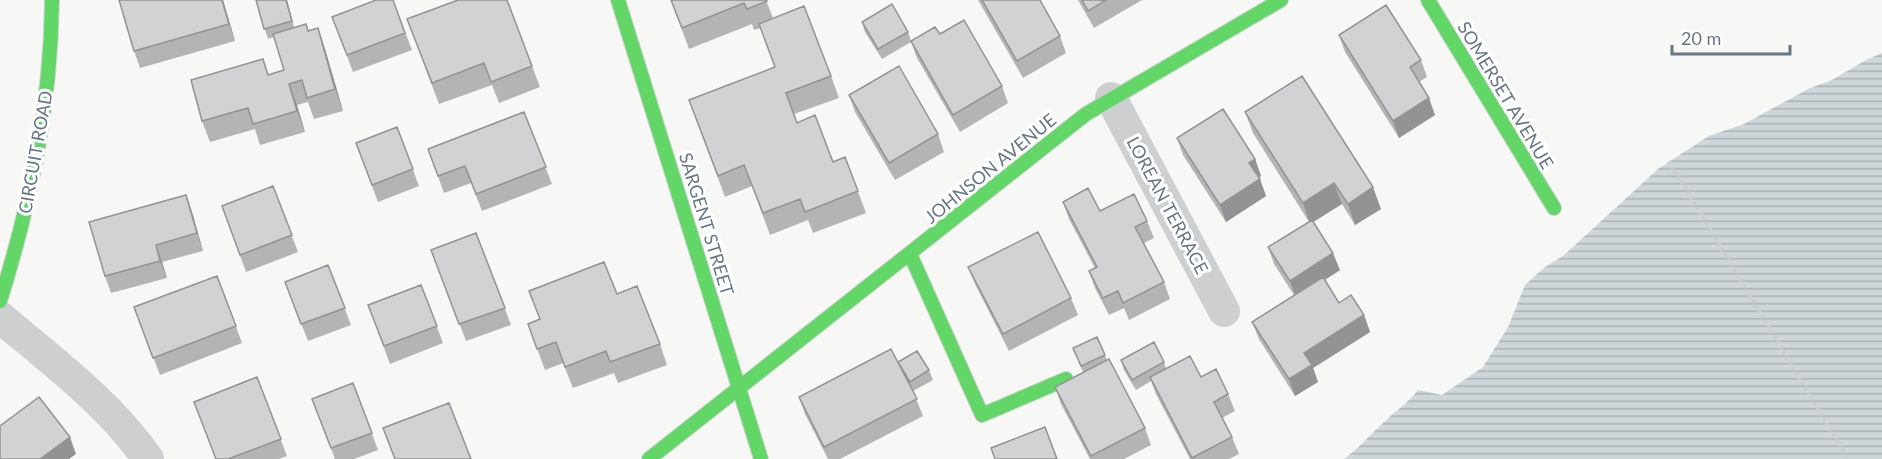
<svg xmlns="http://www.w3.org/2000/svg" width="1882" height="459" viewBox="0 0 1882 459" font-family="Lato,sans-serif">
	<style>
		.water { fill: url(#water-rules) }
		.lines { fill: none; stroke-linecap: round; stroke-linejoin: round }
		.fast-casing { stroke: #d3d4d5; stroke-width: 16 }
		.path { stroke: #ccc; stroke-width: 4; stroke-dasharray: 3 3; stroke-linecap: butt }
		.street { stroke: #cdcfd0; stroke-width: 32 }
		.fast { stroke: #63d668; stroke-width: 14 }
		.wall { fill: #b3b5b5 }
		.shaded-wall { fill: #929394 }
		.building { fill: #d0d2d3; stroke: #929394; stroke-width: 1.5 }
		.labels { text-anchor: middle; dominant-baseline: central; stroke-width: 6; stroke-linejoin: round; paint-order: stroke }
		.street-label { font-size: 18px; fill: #677786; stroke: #fff }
	</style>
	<defs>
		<pattern id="water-rules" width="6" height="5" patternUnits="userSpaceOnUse" patternTransform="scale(1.5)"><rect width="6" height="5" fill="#cfd6d9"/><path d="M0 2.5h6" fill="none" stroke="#acb2b6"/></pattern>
	</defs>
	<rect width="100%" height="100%" fill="#f7f7f6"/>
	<path class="water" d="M1882,53v406h-538c15,-11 26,-24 39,-36 12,-12 25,-20 35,-33l24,5 41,-28 25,-40 17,-42 20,-18 18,-11 95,-87 51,-33 35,-12 66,-36 22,-8 34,-20z"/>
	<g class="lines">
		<g class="fast-casing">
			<path id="fast" d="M618,0l143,459
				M1428,0l126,208
				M910,254l72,161 84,-36
				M0,301c31,-99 51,-197 52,-301
				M649,459l437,-345 195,-114"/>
		</g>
		<path class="path" d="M1669,161l179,298"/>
		<path class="street" d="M1111,98l113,213
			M0,317c52,44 109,86 148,142"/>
		<use href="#fast" class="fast"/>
	</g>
	<path class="wall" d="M119,0h104l12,41 -95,27 -6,-17z
		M256,0h31l7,28 14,3 10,-3 7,21 18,62 -29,8 -6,-17 -11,3 8,27 -45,13 -5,-16 -45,13 -8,-21 61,-62 5,16 16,-5 -10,-33 -6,2z
		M393,0l19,50 -59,22 -21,-55z
		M507,0l33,87 -41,16 -7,-18 -53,19 -32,-85z
		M671,0h95l7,18 58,58 8,22 -45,16 3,9 36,39 12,-5 21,56 -53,20 -5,-13 -38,15 -18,-49 -27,11 -36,-97 86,-33 -14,-39 -7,2 -2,-6 -63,25z
		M978,0h62l20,36 6,17 -43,25z
		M1078,0h64l-48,28z
		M862,22l46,10 3,9 29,-7 62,52 6,17 -48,29 -43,-74 -6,-16 -29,17 -17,-27z
		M1339,35l82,25 6,17 -8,5 16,33 -36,23 -54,-86z
		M849,95l89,39 6,18 -49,28 -40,-68z
		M524,112l28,72 -70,27 -11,-28 -27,10 -16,-44z
		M1245,112l136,97 -26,16 -13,-21 -29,18 27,48 -15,10 14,23 25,12 6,17 -57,36 5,14 -23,14 -36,-57 -7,-17 42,-27 -20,-31 -6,-17 41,-25 -56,-89z
		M397,127l22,59 -41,16 -22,-59z
		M1177,138l78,21 6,17 -2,2 7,18 -40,26 -43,-67z
		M273,186l25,66 -52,20 -24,-66z
		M186,195l6,17 11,39 -41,11 5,16 -56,15 -6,-17z
		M1063,202l37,9 47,10 7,17 -10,5 20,39 6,17 -41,21 -5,-12 -15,7 -14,-27 -6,-17 6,-3 -26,-49z
		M476,233l35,92 -45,16 -35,-91z
		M328,265l23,60 -43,16 -23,-59z
		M968,267l103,31 7,17 -69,36 -34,-67z
		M217,276l25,67 -82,32 -26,-68z
		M421,285l22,58 -53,21 -22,-59z
		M617,294l43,50 7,21 -49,18 -4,-10 -41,15 -10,-25 -18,7 -17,-46z
		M1097,337l10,23 38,68 6,17 -27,14h-34l-29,-55 -6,-17 28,-15 -10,-24z
		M1121,360l43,2 2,6 35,9 27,17 7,17 -13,7 10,19 7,17 -10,5h-39l-34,-65 -5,-13 -15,9 -12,-20z
		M898,362l31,8 4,10 -20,11 10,25 -83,43h-12l-23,-45 -6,-17z
		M257,377l30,79 -8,3h-63z
		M353,383l25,67 -24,9h-19l-23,-60z"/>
	<path class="shaded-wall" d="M222,0h1l12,41 -6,-17z
		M286,0h1l8,31 -3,-10z
		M318,28l7,21 18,62 -8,-22z
		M289,84l8,21 8,27 -8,-21z
		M1429,98l6,17 -36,23 -6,-17z
		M1255,159l6,17 -6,4 -6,-17z
		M1260,179l6,17 -40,26 -6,-17z
		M1334,183l8,21 -32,20 -7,-21z
		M1373,187l8,22 -26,16 -7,-21z
		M186,195l6,17 11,39 -6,-18z
		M156,245l6,17 5,16 -7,-17z
		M1333,253l7,17 -44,28 -6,-17z
		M1364,315l6,17 -57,36 5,14 -23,14 -6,-17 15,-26z
		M70,437l6,17 -7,5h-29z"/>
	<path class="building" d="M119,0h103l7,24 -95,27z
		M256,0h30l6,21 -28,8z
		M376,0h17l12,33 -58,22 -15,-38z
		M458,0h49l25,66 -41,16 -7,-19 -52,20 -25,-64z
		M671,0h95l1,1 -20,8 -3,-6 -62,25z
		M982,0h58l20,36 -43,25z
		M1082,0h24l-18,11z
		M892,4l16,28 -30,17 -16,-27z
		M1386,5l35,55 -11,7 19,31 -36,23 -54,-86z
		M804,6l27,70 -45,17 11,30 18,-8 18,47 12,-5 13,34 -53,21 -5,-13 -37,14 -19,-48 -26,11 -29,-76 86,-33 -16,-43z
		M964,20l38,66 -49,29 -42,-74 24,-14 5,7z
		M306,24l2,7 10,-3 17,61 -28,9 -5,-18 -13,4 8,27 -44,13 -5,-16 -46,13 -11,-41 72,-21 5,16 16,-5 -11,-36z
		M899,66l39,68 -49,29 -40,-68z
		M1302,76l71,111 -25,17 -14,-21 -31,20 -58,-91z
		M1223,109l32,50 -6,4 11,16 -40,26 -43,-67z
		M524,112l22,55 -70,27 -11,-28 -27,10 -10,-27z
		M397,127l16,42 -41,16 -16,-42z
		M273,186l19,49 -52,20 -18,-49z
		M1088,188l12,23 34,-17 13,27 -12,6 29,55 -41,21 -5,-12 -15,7 -14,-27 8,-4 -34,-65z
		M186,195l11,38 -41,12 4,16 -55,15 -16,-54z
		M1312,220l21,33 -43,28 -22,-34z
		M1038,232l33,66 -68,36 -35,-67z
		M476,233l29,75 -46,16 -28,-74z
		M604,262l13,32 20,-8 23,58 -50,18 -4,-11 -41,16 -9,-25 -19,7 -9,-25 12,-5 -11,-28z
		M328,265l17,43 -44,16 -16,-42z
		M217,276l19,50 -83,32 -19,-51z
		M1323,277l16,26 12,-8 13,20 -60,38 8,12 -23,14 -37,-57z
		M421,285l16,41 -53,20 -16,-41z
		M1097,337l8,18 -24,11 -8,-18z
		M1154,342l10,20 -32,18 -11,-20z
		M891,349l26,50 -93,48 -25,-50z
		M917,351l12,19 -19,12 -12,-20z
		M1190,356l11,21 15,-8 12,25 -14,8 18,35 -40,21 -42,-81z
		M1109,359l36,69 -54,28 -36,-69z
		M257,377l24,62 -53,20h-12l-22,-57z
		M353,383l19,50 -41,15 -19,-49z
		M39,397l31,40 -30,22h-40v-33z
		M449,403l22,56h-76l-12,-31z
		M1045,427l12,32h-62l-4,-11z"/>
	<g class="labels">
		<g class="street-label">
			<text transform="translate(1506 95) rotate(59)">SOMERSET AVENUE</text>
			<text transform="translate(35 152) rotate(-80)">CIRCUIT ROAD</text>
			<text transform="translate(990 168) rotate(-39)">JOHNSON AVENUE</text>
			<text transform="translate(1168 205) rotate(62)">LOREAN TERRACE</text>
			<text transform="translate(707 224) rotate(73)">SARGENT STREET</text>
		</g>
	</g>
	<path d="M1672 45v9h118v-9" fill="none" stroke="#677786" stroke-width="3"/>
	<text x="1681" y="45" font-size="18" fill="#677786" stroke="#ffffff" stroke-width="4.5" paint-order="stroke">20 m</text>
</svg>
